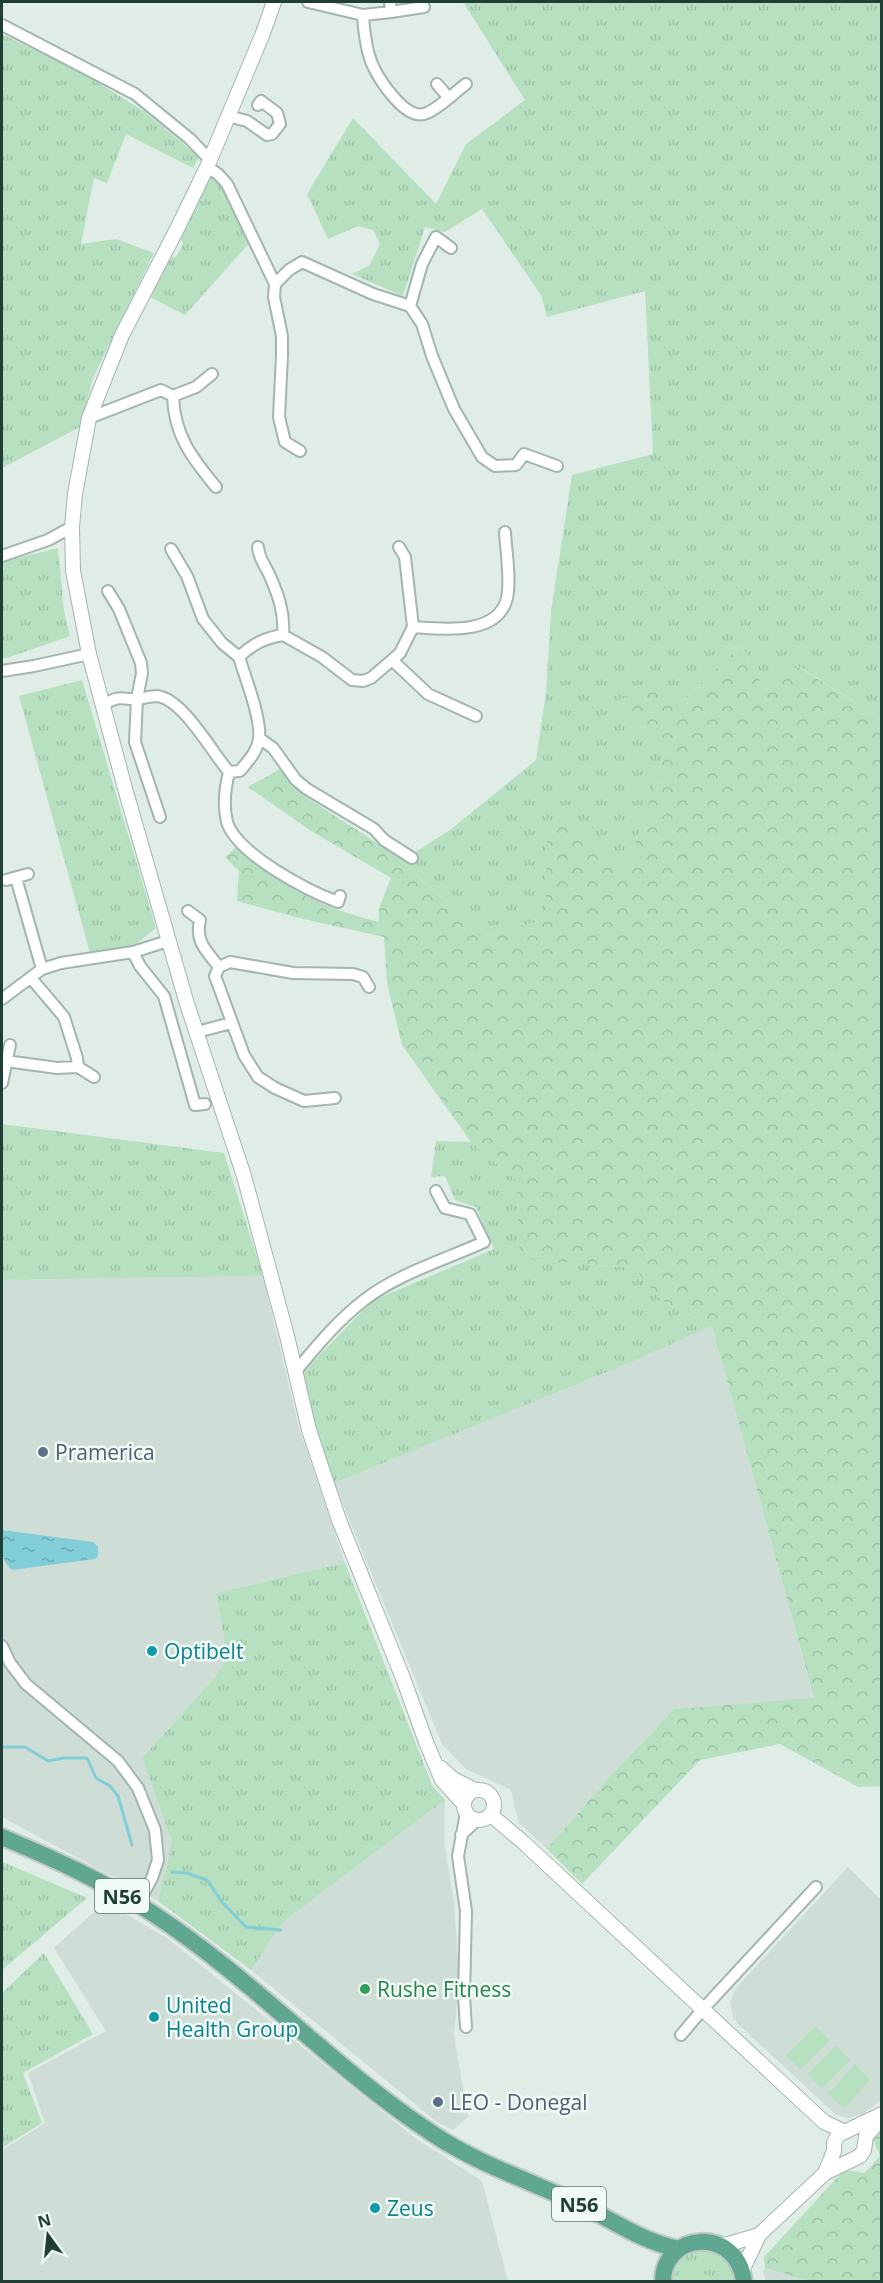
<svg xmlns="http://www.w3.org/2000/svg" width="883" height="2283" viewBox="0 0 883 2283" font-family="'Open Sans',sans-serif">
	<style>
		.built { fill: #ceddd6 }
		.grass { fill: url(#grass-tufts) }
		.forest { fill: url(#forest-crowns) }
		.green { fill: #b7e0c1 }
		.water { fill: url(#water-ripples) }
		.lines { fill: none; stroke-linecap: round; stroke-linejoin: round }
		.stream { stroke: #82ced8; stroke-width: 3 }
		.minor-casing { stroke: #a2b5ae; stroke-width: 14 }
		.tertiary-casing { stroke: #a2b5ae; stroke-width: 16 }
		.primary-casing { stroke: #c0c9c7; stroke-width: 20 }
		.minor { stroke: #fff; stroke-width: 10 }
		.tertiary { stroke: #fff; stroke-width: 14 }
		.primary { stroke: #60a792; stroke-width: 16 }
		.service-dot { fill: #5c6f8a; stroke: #f1f9f5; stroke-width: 2 }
		.culture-dot { fill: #0f9aa8; stroke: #f1f9f5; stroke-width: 2 }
		.leisure-dot { fill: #2e9e5b; stroke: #f1f9f5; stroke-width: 2 }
		.labels { text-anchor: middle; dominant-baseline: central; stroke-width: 5; stroke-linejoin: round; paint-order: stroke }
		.shield { fill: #f1f9f5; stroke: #5e776f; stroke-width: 1.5 }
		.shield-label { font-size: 20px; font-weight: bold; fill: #1f3f36 }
		.service-label { font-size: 21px; fill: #4e5e75; stroke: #f1f9f5; text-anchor: start }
		.culture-label { font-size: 21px; fill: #0d838f; stroke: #f1f9f5; text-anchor: start }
		.leisure-label { font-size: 21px; fill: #27864d; stroke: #f1f9f5; text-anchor: start }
	</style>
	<defs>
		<pattern id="grass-tufts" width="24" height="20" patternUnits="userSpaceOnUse" patternTransform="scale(1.5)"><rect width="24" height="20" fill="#b7e0c1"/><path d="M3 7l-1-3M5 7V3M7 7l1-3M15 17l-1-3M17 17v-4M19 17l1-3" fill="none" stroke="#9dc1a6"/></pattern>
		<pattern id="forest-crowns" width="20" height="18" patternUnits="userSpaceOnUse" patternTransform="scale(1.5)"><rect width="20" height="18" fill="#b7e0c1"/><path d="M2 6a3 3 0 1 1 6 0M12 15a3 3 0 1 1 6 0" fill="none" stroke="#9dc1a6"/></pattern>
		<pattern id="water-ripples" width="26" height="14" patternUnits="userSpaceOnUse" patternTransform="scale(1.5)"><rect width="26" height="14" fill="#82ced8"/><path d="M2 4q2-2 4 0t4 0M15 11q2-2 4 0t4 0" fill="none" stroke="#6aa9b0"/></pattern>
	</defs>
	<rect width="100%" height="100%" fill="#e0ede7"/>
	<path class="built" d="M263,1276l36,152 46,135 -129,30 10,56 -2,14 -9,14 -73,81 30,84 -14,59 -156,-84v-537z
		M712,1326l102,373 -140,10 -68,72 -59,68 -28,-26 -8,-33 -45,-21 -24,-25 -108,-261 295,-120z
		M445,1800v47l9,56 5,74 -5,58 14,82 -15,13 -16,-8 -186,-152 32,-48z
		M848,1867l33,33v200l-18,14 -14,4 -13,-3 -98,-91 -5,-6 -3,-16 6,-14z
		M105,1902l62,36 248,200 67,43 26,100h-506v-131l43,-27 -17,-50 78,-42 -52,-83z
		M765,2268l43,13h-42l-3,-8z"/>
	<path class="grass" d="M463,2h418v717l-83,-53 -33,24 -24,-45 -58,56h-65l48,49 -40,122 -47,-40 -34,88 -57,16 -66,-56 -19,-20 47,-30 86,-70 10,-68 5,-80 21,-137 81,-21 -8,-163 -98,26 -6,-22 -59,-86 -37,23 -20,-5 -22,69 -51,-22 17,-8 11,-22 -7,-14 -15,-4 -30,13 -21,-45 46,-76 83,86 30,-60 59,-44z
		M2,34l85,42 58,36 54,45 -6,11 -67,-34 -19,49 -13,-5 -13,66 35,-5 38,14 -61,125 -13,49 -78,41z
		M208,175c20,4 35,49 43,66l-66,74 -37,-19 20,-38 8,-1 7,-13 -3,-8z
		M58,548l6,63 6,25 -63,22h-5v-96z
		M82,680l74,248 -20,16 -46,9 -71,-257z
		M2,1124l222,29 39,123 -261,4z
		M436,1141l35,1 45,38 5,79 113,9 27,32 51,26 -83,37 -295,120 -15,-42 -16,-69 69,-71 122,-52 -18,-42 -21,-7 -10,-24 -14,1z
		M345,1563l87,222 13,15 -162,122 -32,48 -93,-69 14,-59 -30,-84 73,-81 9,-14 2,-14 -10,-56z
		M3,1862l84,36 -85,72v-101z
		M44,1953l49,81 -70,39 19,50 -40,25v-155z
		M712,2249l18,12 7,20h-68c7,-28 16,-30 43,-32z"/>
	<path class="forest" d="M741,645l24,45 32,-24 84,53 1,254 -4,4 4,1 -1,808 -23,1 -78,-43 -80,16 -118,124 -35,-35 59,-68 68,-72 140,-11 -102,-372 -51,-26 -27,-32 -114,-9 -4,-79 -45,-38 -69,-97 -15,-62 -3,-46 -81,-18 -66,-18 2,-30 -14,-14 11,-10c47,40 83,60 143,75v-14l12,-30 -80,-47 -63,-44 32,-18 23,26 100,65 19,20 66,56 57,-17 3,-99 31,12 47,39 40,-121 -48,-49 36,-20 29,20z
		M881,2129v152h-73l-43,-13 -1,-11 80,-87 21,3 15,-17 -7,-17z"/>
	<path class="green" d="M815,2026l15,15 -29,29 -15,-14z
		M836,2045l15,15 -29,29 -15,-15z
		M855,2064l16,16 -27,28 -16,-14z"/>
	<path class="water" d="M2,1530l91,12 5,5v9l-3,3 -83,11c-12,-10 -11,-25 -10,-40z"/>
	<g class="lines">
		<path class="stream" d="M2,1747h23l23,14 16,-3h23l9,20 14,8 8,10 14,49
			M172,1872l15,1 20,7 15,22 24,25 35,3"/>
		<g class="minor-casing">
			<path id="minor" d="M308,2l55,13 28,-3
				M390,2l1,10 33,-5
				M363,15c1,16 3,36 10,51 7,15 32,53 51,48 12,-3 31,-22 42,-30
				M2,25l133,69 55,45 20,21
				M437,84l11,13
				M228,116l19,5 20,14 5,-1 8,-10 -3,-11 -16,-12 -3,4
				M207,167l11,7 9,10 48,100 14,-14 13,-8 71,32 37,12 12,18 10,32 22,53 28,48 13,9 21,-1 8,-11 33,12
				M275,284l-1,13 8,39v20l-3,61 6,25 15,9
				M410,306l12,-42 14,-27 15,11
				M173,396l23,-9 16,-13
				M89,418l72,-28 12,6c1,39 19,62 43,91
				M258,547c1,12 6,16 11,27 9,20 16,39 14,61l39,22 30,23 11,1 8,-3 21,-18
				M399,547l6,10 8,70c30,2 85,9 94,-29 4,-19 -1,-47 -2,-66
				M171,549l16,27 16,43 19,24 17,14c14,-13 25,-19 44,-22
				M2,556l46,-16 24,-13
				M108,591l11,18 22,54 1,10 -5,26 -2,43 25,75
				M413,627l-13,26 -8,7 36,34 48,22
				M2,671l32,-5 55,-12
				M103,705c18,-11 18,-5 35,-6 6,-1 13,-3 19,-3 26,3 54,55 72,76l11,-1c8,-10 17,-19 19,-32 3,-19 -14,-62 -20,-82
				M259,738l14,10 23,32 11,9 67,40 10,11 28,18
				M229,772c-4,16 -6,34 -2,50 10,32 81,69 111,80l2,-6
				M16,878l26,91
				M6,880l22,-6
				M188,911l12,9c-5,22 6,30 19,47
				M133,952l7,14 24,30 31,109 10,-1
				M31,978l33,39 13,41 1,9
				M2,999l40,-30 19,-6 72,-11 35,-11
				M197,1032l34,-9
				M6,1061l51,7 21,-1 16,10
				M2,1083l8,-38
				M335,1098l-31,3 -29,-13 -17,-11 -14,-22 -29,-79 4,-9 11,-5 63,11 60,1 10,3 6,10
				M295,1372c21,-25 42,-51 68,-71 34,-27 81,-41 121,-59l-14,-28 -25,-6 -9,-17
				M2,1646l8,17 16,21 92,77 20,27 17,42 3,30 -6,18 -14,26
				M466,1813l-8,43 8,55 -2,85 2,31
				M461,1835l16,-15
				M681,2035l22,-26 113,-122"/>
		</g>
		<g class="tertiary-casing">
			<path id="tertiary" d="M274,2l-11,31 -56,134 -30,62 -55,106 -33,83 -14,76 -3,33 1,44 16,83 37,138 61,212 57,172 43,160 22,94 30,90 64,158 23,64 16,38 22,24
				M441,1768l12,11 22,11
				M464 1805a15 15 0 1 1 30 0a15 15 0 1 1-30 0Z
				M491,1815l33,28 300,279 19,9
				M825,2173l35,-17 4,-6 2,-14 16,-18
				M722,2246l37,-11 66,-62 9,-22v-8l4,-8 44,-21
				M742,2271l17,-36"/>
		</g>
		<g class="primary-casing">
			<path id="primary" d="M2,1837c52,22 106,46 153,78 99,65 179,154 278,219 42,28 89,44 135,65 38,16 70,42 111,50
				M663,2282c-1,-50 74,-57 81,0"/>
		</g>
		<use href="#minor" class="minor"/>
		<use href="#tertiary" class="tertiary"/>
		<use href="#primary" class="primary"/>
	</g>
	<g class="service-dot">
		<circle cx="43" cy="1452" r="6"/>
		<circle cx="438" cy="2102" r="6"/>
	</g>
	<g class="culture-dot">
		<circle cx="152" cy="1651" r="6"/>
		<circle cx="154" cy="2017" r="6"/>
		<circle cx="375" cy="2208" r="6"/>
	</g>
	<circle class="leisure-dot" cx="365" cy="1989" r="6"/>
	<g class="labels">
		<g class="shield">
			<rect x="95" y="1879" width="54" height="34" rx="4.5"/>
			<rect x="552" y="2187" width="54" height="34" rx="4.5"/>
		</g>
		<g class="shield-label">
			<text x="122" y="1896">N56</text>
			<text x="579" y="2204">N56</text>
		</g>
		<g class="service-label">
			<text x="55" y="1452">Pramerica</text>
			<text x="450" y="2102">LEO - Donegal</text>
		</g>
		<g class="culture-label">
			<text x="164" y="1651">Optibelt</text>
			<text x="166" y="2005">United<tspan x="166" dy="24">Health Group</tspan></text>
			<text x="387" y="2208">Zeus</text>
		</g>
		<g class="leisure-label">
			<text x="377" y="1989">Rushe Fitness</text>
		</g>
	</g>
	<rect width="883" height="2283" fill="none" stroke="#1f3f36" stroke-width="6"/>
	<g transform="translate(48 2235) rotate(345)" stroke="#f1f9f5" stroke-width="4.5" paint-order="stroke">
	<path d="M0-4.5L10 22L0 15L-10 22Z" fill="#1f3f36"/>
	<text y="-9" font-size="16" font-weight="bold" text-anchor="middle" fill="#1f3f36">N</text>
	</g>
</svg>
